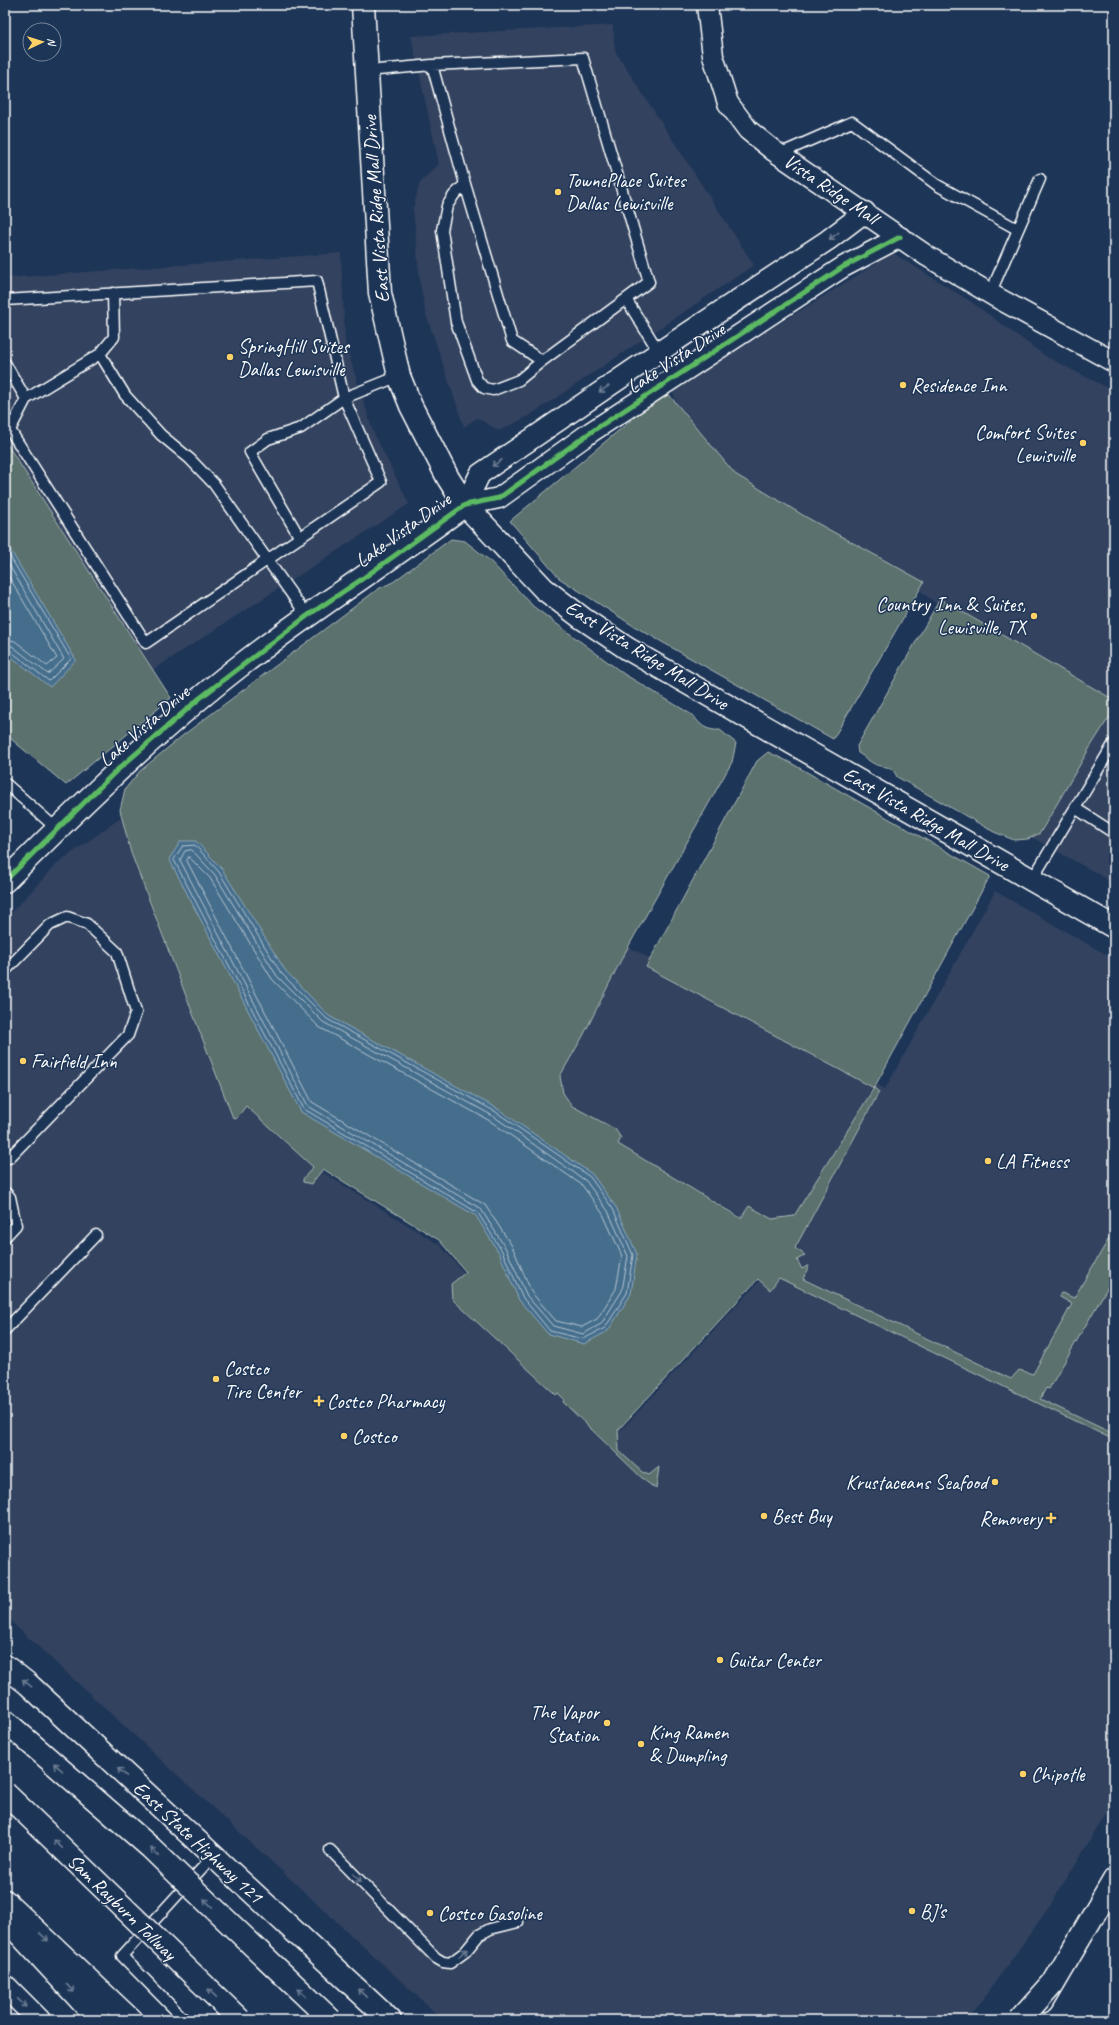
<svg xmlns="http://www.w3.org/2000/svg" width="1119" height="2025" viewBox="0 0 1119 2025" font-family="Caveat,sans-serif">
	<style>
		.built { fill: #32425e }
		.green { fill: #5a716d; stroke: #acb8b6 }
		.water { fill: #456e8d; stroke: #8fa8bb }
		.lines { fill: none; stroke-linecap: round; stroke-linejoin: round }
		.shore { stroke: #b5c5d1; stroke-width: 1 }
		.service-casing { stroke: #fff; stroke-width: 13 }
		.minor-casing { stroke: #fff; stroke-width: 23 }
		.tertiary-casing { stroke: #fff; stroke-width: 25 }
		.secondary-casing { stroke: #fff; stroke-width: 25 }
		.motorway-casing { stroke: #fff; stroke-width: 25 }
		.service { stroke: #1d3557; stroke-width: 10 }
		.minor { stroke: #1d3557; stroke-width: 20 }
		.tertiary { stroke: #1d3557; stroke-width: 22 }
		.secondary { stroke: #1d3557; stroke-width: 22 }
		.motorway { stroke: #1d3557; stroke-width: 22 }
		.motorway-bridge-casing { stroke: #fff; stroke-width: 25; stroke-linecap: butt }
		.motorway-bridge { stroke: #1d3557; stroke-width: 22 }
		.cycleway-casing { stroke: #1d3557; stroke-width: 8 }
		.cycleway { stroke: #5cba63; stroke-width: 5 }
		.oneway { stroke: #6c7c92 }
		.poi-dot { fill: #ffd166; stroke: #1d3557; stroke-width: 1.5 }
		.labels { text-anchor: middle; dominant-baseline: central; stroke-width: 3; stroke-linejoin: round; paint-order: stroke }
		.poi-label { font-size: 20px; fill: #fff; stroke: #1d3557; text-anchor: start }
		.street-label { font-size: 20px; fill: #fff; stroke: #1d3557 }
	</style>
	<rect width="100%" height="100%" fill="#1d3557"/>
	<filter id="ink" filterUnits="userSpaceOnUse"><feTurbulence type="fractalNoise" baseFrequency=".025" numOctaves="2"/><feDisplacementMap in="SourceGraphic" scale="8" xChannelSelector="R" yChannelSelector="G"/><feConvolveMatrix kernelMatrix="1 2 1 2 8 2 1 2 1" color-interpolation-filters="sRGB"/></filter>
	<g filter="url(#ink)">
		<path class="built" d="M613,25l2,26 139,214 -225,151 -30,15 -22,-13 -13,9 -39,-116 -5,-27 -7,-76 7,-25 19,-19 -28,-128z
			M341,253l4,90 28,88 36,73 -256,166 -148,-229v-163z
			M893,253l77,48 77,56 67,34v315l-176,-101 -31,-25 -173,-102 -56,-72 -6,-16z
			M1114,716v167l-83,-46 75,-120z
			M130,811l122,299 72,63 116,72 29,33 153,151 146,-157 14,6 16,-30 -261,-146 87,-158 261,145 110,-198 119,68v842l-64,105 -82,114h-525l-438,-404v-697l53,-56z"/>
		<path class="green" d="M666,391l69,83 71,43 118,65 -91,157 -201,-114 -73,-47 -49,-57z
			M5,441l166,257 -105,87 -61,-51z
			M451,539l14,2 24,19 45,47 90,67 70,42c6,10 14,15 26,14l16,13 -4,19 -110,196 -39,78 -23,40 3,17 9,13 43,23 6,9 -3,6c41,24 81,50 123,74l8,-12 23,13 22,-3 80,-128 -228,-121 111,-206 11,-9 21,10 201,114 -116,212 5,4 -84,156 10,7 -8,5 5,9 7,-4 -6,14 208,100 8,-9 14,4 39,-70 -12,-7v-3l2,-1 12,5 40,-68v46l-65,113 -3,-1 -6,11 74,35v6l-335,-162 -9,12 -12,-11 -140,151 1,21 23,21 7,3 10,-8 -3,22 -12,-9 -81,-78 1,-3 -6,-6 -2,2 -104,-96 -1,-15 15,-12 -27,-32 -116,-71 -12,15 -8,-2v-3l10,-12 -67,-61 -10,13 -3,-1 -102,-265 -11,-43 5,-21 15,-18 42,-35 196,-147 15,-7z
			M940,599l174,101v16l-6,3 -19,30 -49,84 -12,6 -14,1 -20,-8 -97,-55c-5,-11 -7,-9 -17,-11 -7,-1 -15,-9 -22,-13l-1,-7z"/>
		<path class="water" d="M5,541l71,119 -26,27 -45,-35z
			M181,841h15l26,28 63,101 44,46 169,93 94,65 24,33 21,47 -6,40 -23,37 -24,13 -36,-10 -29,-34 -20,-47 -23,-37 -175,-104 -132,-253z"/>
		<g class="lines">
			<path class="shore" d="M5,548l66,111 -22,22 -40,-31h-4
				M5,558l59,101 -16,15 -36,-28 -7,-1
				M5,570l52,88 -10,8 -32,-25 -10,-2
				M183,846l12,-1 24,27 62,101 46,46 169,93 94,65 23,32 20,46 -6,38 -22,35 -22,11 -33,-8 -27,-33 -21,-47 -24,-38 -174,-104 -130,-249z
				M192,850l23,25 62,101 46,46 170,94 93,65 22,30 20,45 -6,35 -21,33 -18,10 -30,-8 -26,-30 -21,-47 -25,-40 -173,-103 -128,-246 5,-9z
				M189,857l21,21 62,101 47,48 171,94 92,64 21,29 19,42 -6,33 -19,30 -15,8 -26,-6 -24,-28 -20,-47 -27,-41 -173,-103 -125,-241z"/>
			<g class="service-casing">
				<path id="service" d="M367,71l65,-6 151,-7 66,224 -107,79 -30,-20 -47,-157 -33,-119
					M779,154l73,-32 85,63 80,44
					M465,184l-11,11 -7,11 -5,24 14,92 21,58 7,8 9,2 26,-10 23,-19
					M113,293l1,44 -14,17 25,41 36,40 29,24 24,25 93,132
					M990,294l50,-115
					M626,299l33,53
					M5,300l312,-19 27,117 37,84 -235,161 -136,-213 16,-31 -21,-36
					M26,399l74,-45
					M300,538l-50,-86 18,-13 33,-11 43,-30 55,-22
					M5,783l52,46
					M1075,808l39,25
					M1032,880l82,-137
					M5,971l45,-46 17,-8 20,7 30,28 19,60 -8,23 -119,123
					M5,1192l5,5 6,28 -11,12
					M5,1330l91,-95
					M330,1850l106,108 7,4 7,1 15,-11 14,-17 11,-6 28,-7
					M185,2020l-63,-64 91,-100"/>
			</g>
			<g class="minor-casing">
				<path id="minor" d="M707,5l6,51 15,47 20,27 26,21 153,105 67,40 120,66
					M465,505l34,-7 92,-66 252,-165 57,-30
					M465,505l15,-31 179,-122 169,-112 37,-28"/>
			</g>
			<g class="tertiary-casing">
				<path id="tertiary" d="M5,881c63,-63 126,-125 194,-182 84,-71 178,-129 266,-194"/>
			</g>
			<g class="secondary-casing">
				<path id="secondary" d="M363,5l17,288 19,83 12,30 37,72 17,27 17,18 62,66 38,29 46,31 486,278
					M5,1666l23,18 362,336"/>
			</g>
			<g class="motorway-casing">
				<path id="motorway" d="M5,1721l146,127 32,31
					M5,1901l126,119
					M14,1928l85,92
					M5,1986l34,34
					M1043,2001l71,-121"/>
			</g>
			<use href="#service" class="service"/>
			<use href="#minor" class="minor"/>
			<use href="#tertiary" class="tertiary"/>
			<use href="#secondary" class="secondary"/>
			<use href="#motorway" class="motorway"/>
			<g class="motorway-bridge-casing">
				<path id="motorway-bridge" d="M5,1793l235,227
					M183,1879l148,141
					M1020,2020l32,-36"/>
			</g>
			<use href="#motorway-bridge" class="motorway-bridge"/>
			<g class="cycleway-casing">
				<path id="cycleway" d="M5,881l110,-109 85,-74 107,-82 55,-37 103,-74 34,-7 92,-66 252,-165 57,-30"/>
			</g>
			<use href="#cycleway" class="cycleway"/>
		</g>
		<defs><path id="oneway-shaft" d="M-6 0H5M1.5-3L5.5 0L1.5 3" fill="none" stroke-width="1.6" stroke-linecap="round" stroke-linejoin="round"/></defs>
		<g class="oneway">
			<use href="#oneway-shaft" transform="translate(834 236) rotate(143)"/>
			<use href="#oneway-shaft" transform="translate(604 389) rotate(146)"/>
			<use href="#oneway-shaft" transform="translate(497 463) rotate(146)"/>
			<use href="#oneway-shaft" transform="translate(27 1683) rotate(-140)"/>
			<use href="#oneway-shaft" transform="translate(58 1767) rotate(-139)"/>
			<use href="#oneway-shaft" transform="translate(122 1772) rotate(-137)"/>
			<use href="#oneway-shaft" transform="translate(58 1844) rotate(-136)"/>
			<use href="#oneway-shaft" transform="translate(155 1852) rotate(-136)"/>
			<use href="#oneway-shaft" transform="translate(357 1878) rotate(45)"/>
			<use href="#oneway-shaft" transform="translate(208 1903) rotate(-136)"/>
			<use href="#oneway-shaft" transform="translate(44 1937) rotate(43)"/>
			<use href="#oneway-shaft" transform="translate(463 1953) rotate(-42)"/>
			<use href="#oneway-shaft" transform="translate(70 1988) rotate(47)"/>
			<use href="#oneway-shaft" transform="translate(212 1993) rotate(-136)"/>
			<use href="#oneway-shaft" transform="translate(302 1993) rotate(-137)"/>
			<use href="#oneway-shaft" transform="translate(362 1993) rotate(-137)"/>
			<use href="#oneway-shaft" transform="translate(22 2003) rotate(44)"/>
		</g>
	</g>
	<g class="poi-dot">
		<circle cx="558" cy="192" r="4"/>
		<circle cx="230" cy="357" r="4"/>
		<circle cx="903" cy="385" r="4"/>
		<circle cx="1083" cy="443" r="4"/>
		<circle cx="1034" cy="616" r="4"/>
		<circle cx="23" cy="1061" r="4"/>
		<circle cx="988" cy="1161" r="4"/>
		<circle cx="216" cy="1379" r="4"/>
		<path d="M317 1395h4v4h4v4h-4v4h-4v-4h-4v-4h4z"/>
		<circle cx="344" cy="1436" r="4"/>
		<circle cx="995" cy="1482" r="4"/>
		<circle cx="764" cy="1516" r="4"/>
		<path d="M1049 1512h4v4h4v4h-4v4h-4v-4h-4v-4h4z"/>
		<circle cx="720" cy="1660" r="4"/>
		<circle cx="607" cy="1723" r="4"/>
		<circle cx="641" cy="1744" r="4"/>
		<circle cx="1023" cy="1774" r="4"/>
		<circle cx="912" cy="1911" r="4"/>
		<circle cx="430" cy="1913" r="4"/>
	</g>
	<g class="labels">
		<g class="poi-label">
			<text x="566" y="180">TownePlace Suites<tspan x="566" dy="23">Dallas Lewisville</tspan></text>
			<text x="238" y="346">SpringHill Suites<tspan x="238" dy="23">Dallas Lewisville</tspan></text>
			<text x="911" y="385">Residence Inn</text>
			<text x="1075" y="432" text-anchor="end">Comfort Suites<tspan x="1075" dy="23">Lewisville</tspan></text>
			<text x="1026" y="604" text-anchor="end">Country Inn &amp; Suites,<tspan x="1026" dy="23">Lewisville, TX</tspan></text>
			<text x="31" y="1061">Fairfield Inn</text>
			<text x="996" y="1161">LA Fitness</text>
			<text x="224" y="1368">Costco<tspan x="224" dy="23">Tire Center</tspan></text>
			<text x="327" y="1401">Costco Pharmacy</text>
			<text x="352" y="1436">Costco</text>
			<text x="987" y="1482" text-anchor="end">Krustaceans Seafood</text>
			<text x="772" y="1516">Best Buy</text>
			<text x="1042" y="1518" text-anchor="end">Removery</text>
			<text x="728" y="1660">Guitar Center</text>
			<text x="599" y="1712" text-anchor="end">The Vapor<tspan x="599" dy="23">Station</tspan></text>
			<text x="649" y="1732">King Ramen<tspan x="649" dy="23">&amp; Dumpling</tspan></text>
			<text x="1031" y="1774">Chipotle</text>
			<text x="920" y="1911">BJ's</text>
			<text x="438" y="1913">Costco Gasoline</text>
		</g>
		<g class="street-label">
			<text transform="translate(831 189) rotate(34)">Vista Ridge Mall</text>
			<text transform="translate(376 209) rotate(-94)">East Vista Ridge Mall Drive</text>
			<text transform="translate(676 358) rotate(-33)">Lake Vista Drive</text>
			<text transform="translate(403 530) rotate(-36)">Lake Vista Drive</text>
			<text transform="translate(647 655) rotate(32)">East Vista Ridge Mall Drive</text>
			<text transform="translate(144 726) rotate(-41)">Lake Vista Drive</text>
			<text transform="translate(926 819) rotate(30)">East Vista Ridge Mall Drive</text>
			<text transform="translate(198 1842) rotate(43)">East State Highway 121</text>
			<text transform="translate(122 1907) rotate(44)">Sam Rayburn Tollway</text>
		</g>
	</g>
	<rect width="1119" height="2025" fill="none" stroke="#1d3557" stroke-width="20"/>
	<rect x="10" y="10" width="1099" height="2005" fill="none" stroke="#fff" stroke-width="1.5" filter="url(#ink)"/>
	<g transform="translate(42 42) rotate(86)"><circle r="19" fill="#1d3557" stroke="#77869a"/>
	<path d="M0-3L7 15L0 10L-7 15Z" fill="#ffd166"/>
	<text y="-6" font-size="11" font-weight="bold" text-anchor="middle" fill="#ffffff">N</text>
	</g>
</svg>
